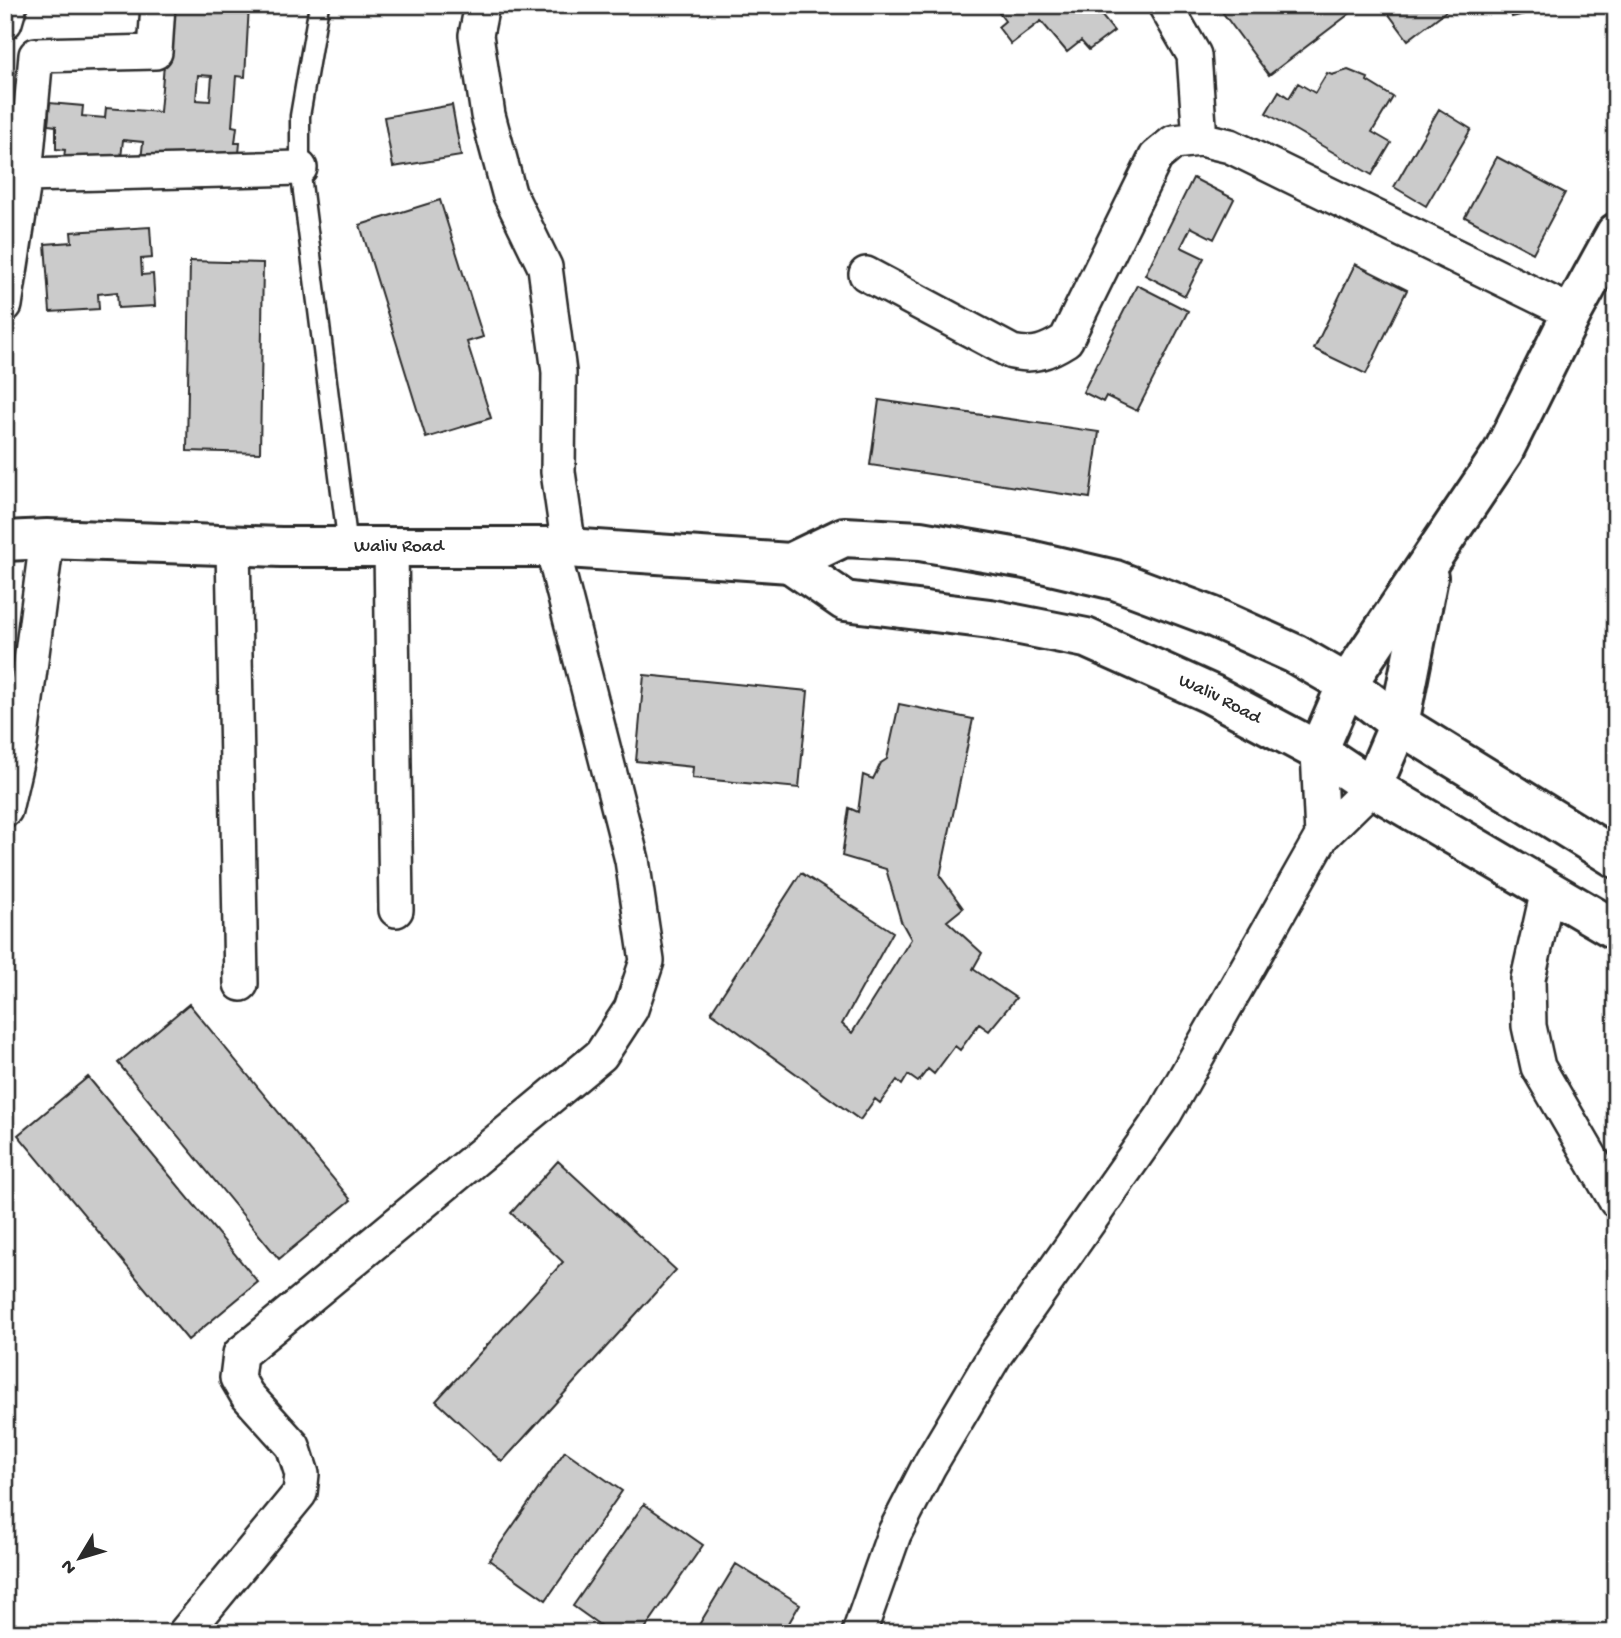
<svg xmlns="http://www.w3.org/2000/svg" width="1621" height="1638" viewBox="0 0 1621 1638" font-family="'Gochi Hand',sans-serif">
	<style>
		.building { fill: #cbcbcb; stroke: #2b2b2b; stroke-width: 2; fill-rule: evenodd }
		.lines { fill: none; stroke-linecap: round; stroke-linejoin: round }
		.lane-casing { stroke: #2b2b2b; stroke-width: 23 }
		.street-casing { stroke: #2b2b2b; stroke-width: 38 }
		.secondary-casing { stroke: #2b2b2b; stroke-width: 44 }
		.lane { stroke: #fff; stroke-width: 18 }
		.street { stroke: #fff; stroke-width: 33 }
		.secondary { stroke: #fff; stroke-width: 38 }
		.labels { text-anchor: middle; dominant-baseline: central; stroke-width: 6; stroke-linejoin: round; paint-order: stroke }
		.street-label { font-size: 19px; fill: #2b2b2b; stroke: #fff }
	</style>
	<rect width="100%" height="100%" fill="#fff"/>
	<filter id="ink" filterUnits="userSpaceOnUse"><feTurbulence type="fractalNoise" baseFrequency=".0143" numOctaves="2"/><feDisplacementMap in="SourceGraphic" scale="14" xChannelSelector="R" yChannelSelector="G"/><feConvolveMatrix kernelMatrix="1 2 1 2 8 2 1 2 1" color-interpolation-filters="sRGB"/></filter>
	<g filter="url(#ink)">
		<path class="building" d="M169,5h80l-4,72 -9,-1 -4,50 5,1 -2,16h5l-3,31 -27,-1 -9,17 -147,-18 2,-15 8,1 1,-8 -9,-1v-23l-8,-1 2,-22 33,3 -1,10 23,2 1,-10 54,4zM198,75l14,1 -2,25 -14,-1zM123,140l20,2 -2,18 -20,-2z
			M993,5h100l21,26 -25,19 -8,-9 -14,11 -26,-31 -30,23 -13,-17 7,-6z
			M1217,5h144l-92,70z
			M1382,5h72l-46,35z
			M1509,5h52l-49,12z
			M1348,70l20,8 -1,3 26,16 -21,35 19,11 -19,32 -106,-62 13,-22 10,7 9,-15 17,10 12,-20 5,2z
			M452,105l9,51 -68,11 -9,-50z
			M1439,109l32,20 -45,77 -32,-19z
			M1497,157l68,36 -32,60 -68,-36z
			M1193,178l41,21 -20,40 -23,-12 -10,20 23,11 -19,38 -40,-21z
			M440,200l43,137 -16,5 24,76 -65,20 -66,-213z
			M150,227l2,31 -11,1 1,16 11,-1 2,32 -37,2 -1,-16 -19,2 1,15 -49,3 -5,-68 27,-2 -1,-10z
			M190,261l73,2 -3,190 -73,-2z
			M1355,264l52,26 -41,84 -52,-25z
			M1137,285l51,26 -51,100 -31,-15 -3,6 -20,-10z
			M879,400l220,32 -9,66 -220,-33z
			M644,675l164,16 -9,97 -107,-10 1,-11 -57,-6z
			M899,704l74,15 -33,157 23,32 -16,13 35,32 -9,16 43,29 -27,33 -10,-7 -19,26 -5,-4 -21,28 -6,-5 -10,13 -10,-7 -6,10 -5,-5 -17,23 -5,-4 -15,21 -149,-108 90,-139 92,59 -51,92 10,9 59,-94 -10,-18 -15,-52 -44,-13 7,-48 9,4 5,-37 10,4 8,-16 6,-4z
			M189,1004l162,196 -72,59 -161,-196z
			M88,1077l170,205 -70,58 -170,-205z
			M558,1161l118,109 -174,192 -66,-61 127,-139 -52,-49z
			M565,1451l57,40 -76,109 -57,-40z
			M644,1504l59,41 -61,88h-31l-38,-27z
			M736,1564l64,40 -17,29h-89z"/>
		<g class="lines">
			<g class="lane-casing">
				<path id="lane" d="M319,5l-19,111v52l48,379"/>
			</g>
			<g class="street-casing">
				<path id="street" d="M482,5l-6,30 12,80 21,78 36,74 14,105 -1,100 11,76
					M1165,5l29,50 6,84
					M5,22l5,-17
					M25,175l275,-7
					M866,274l146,78c22,5 35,0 54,-12l90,-183 18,-15 26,-3 30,7 342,167
					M5,305l20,-130 11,-120 119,-3 3,-47
					M233,545l8,439
					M391,547l5,363
					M1318,751l4,85
					M5,810l15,-65 27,-206
					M1548,890l-20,89 1,47 9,41 78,134
					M185,1633l115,-140 2,-19 -9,-28 -46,-51 -10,-17 3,-24 361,-299 30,-46 16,-48 -15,-101 -80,-313
					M859,1633l35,-99 35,-68 66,-111 170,-242 157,-277 50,-49"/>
			</g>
			<g class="secondary-casing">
				<g id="secondary">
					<path id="s1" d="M5,541l42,-2 234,8h271l238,16 54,-26 76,4 105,18 90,21 96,36 84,38 52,30 52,40 217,134"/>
					<path id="s2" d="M790,563l55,38 145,18 96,19 125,56 107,57 54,36 244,143"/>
					<path d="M1318,751l29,-67 156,-232 69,-139 44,-80"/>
					<path d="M1372,787l27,-63 29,-147"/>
				</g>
			</g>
			<use href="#lane" class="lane"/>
			<use href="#street" class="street"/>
			<use href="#secondary" class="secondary"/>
		</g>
	</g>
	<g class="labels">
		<g class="street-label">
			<text stroke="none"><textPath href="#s1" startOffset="394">Waliv Road</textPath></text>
			<text stroke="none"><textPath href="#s2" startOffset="458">Waliv Road</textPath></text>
		</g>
	</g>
	<rect width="1621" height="1638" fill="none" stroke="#fff" stroke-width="28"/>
	<rect x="14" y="14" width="1593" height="1610" fill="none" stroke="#2b2b2b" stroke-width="2.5" filter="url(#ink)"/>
	<g transform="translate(80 1558) rotate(232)" stroke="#ffffff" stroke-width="5" paint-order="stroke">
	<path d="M0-5L12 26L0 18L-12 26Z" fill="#2b2b2b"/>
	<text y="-10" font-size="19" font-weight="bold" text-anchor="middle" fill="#2b2b2b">N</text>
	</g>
</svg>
